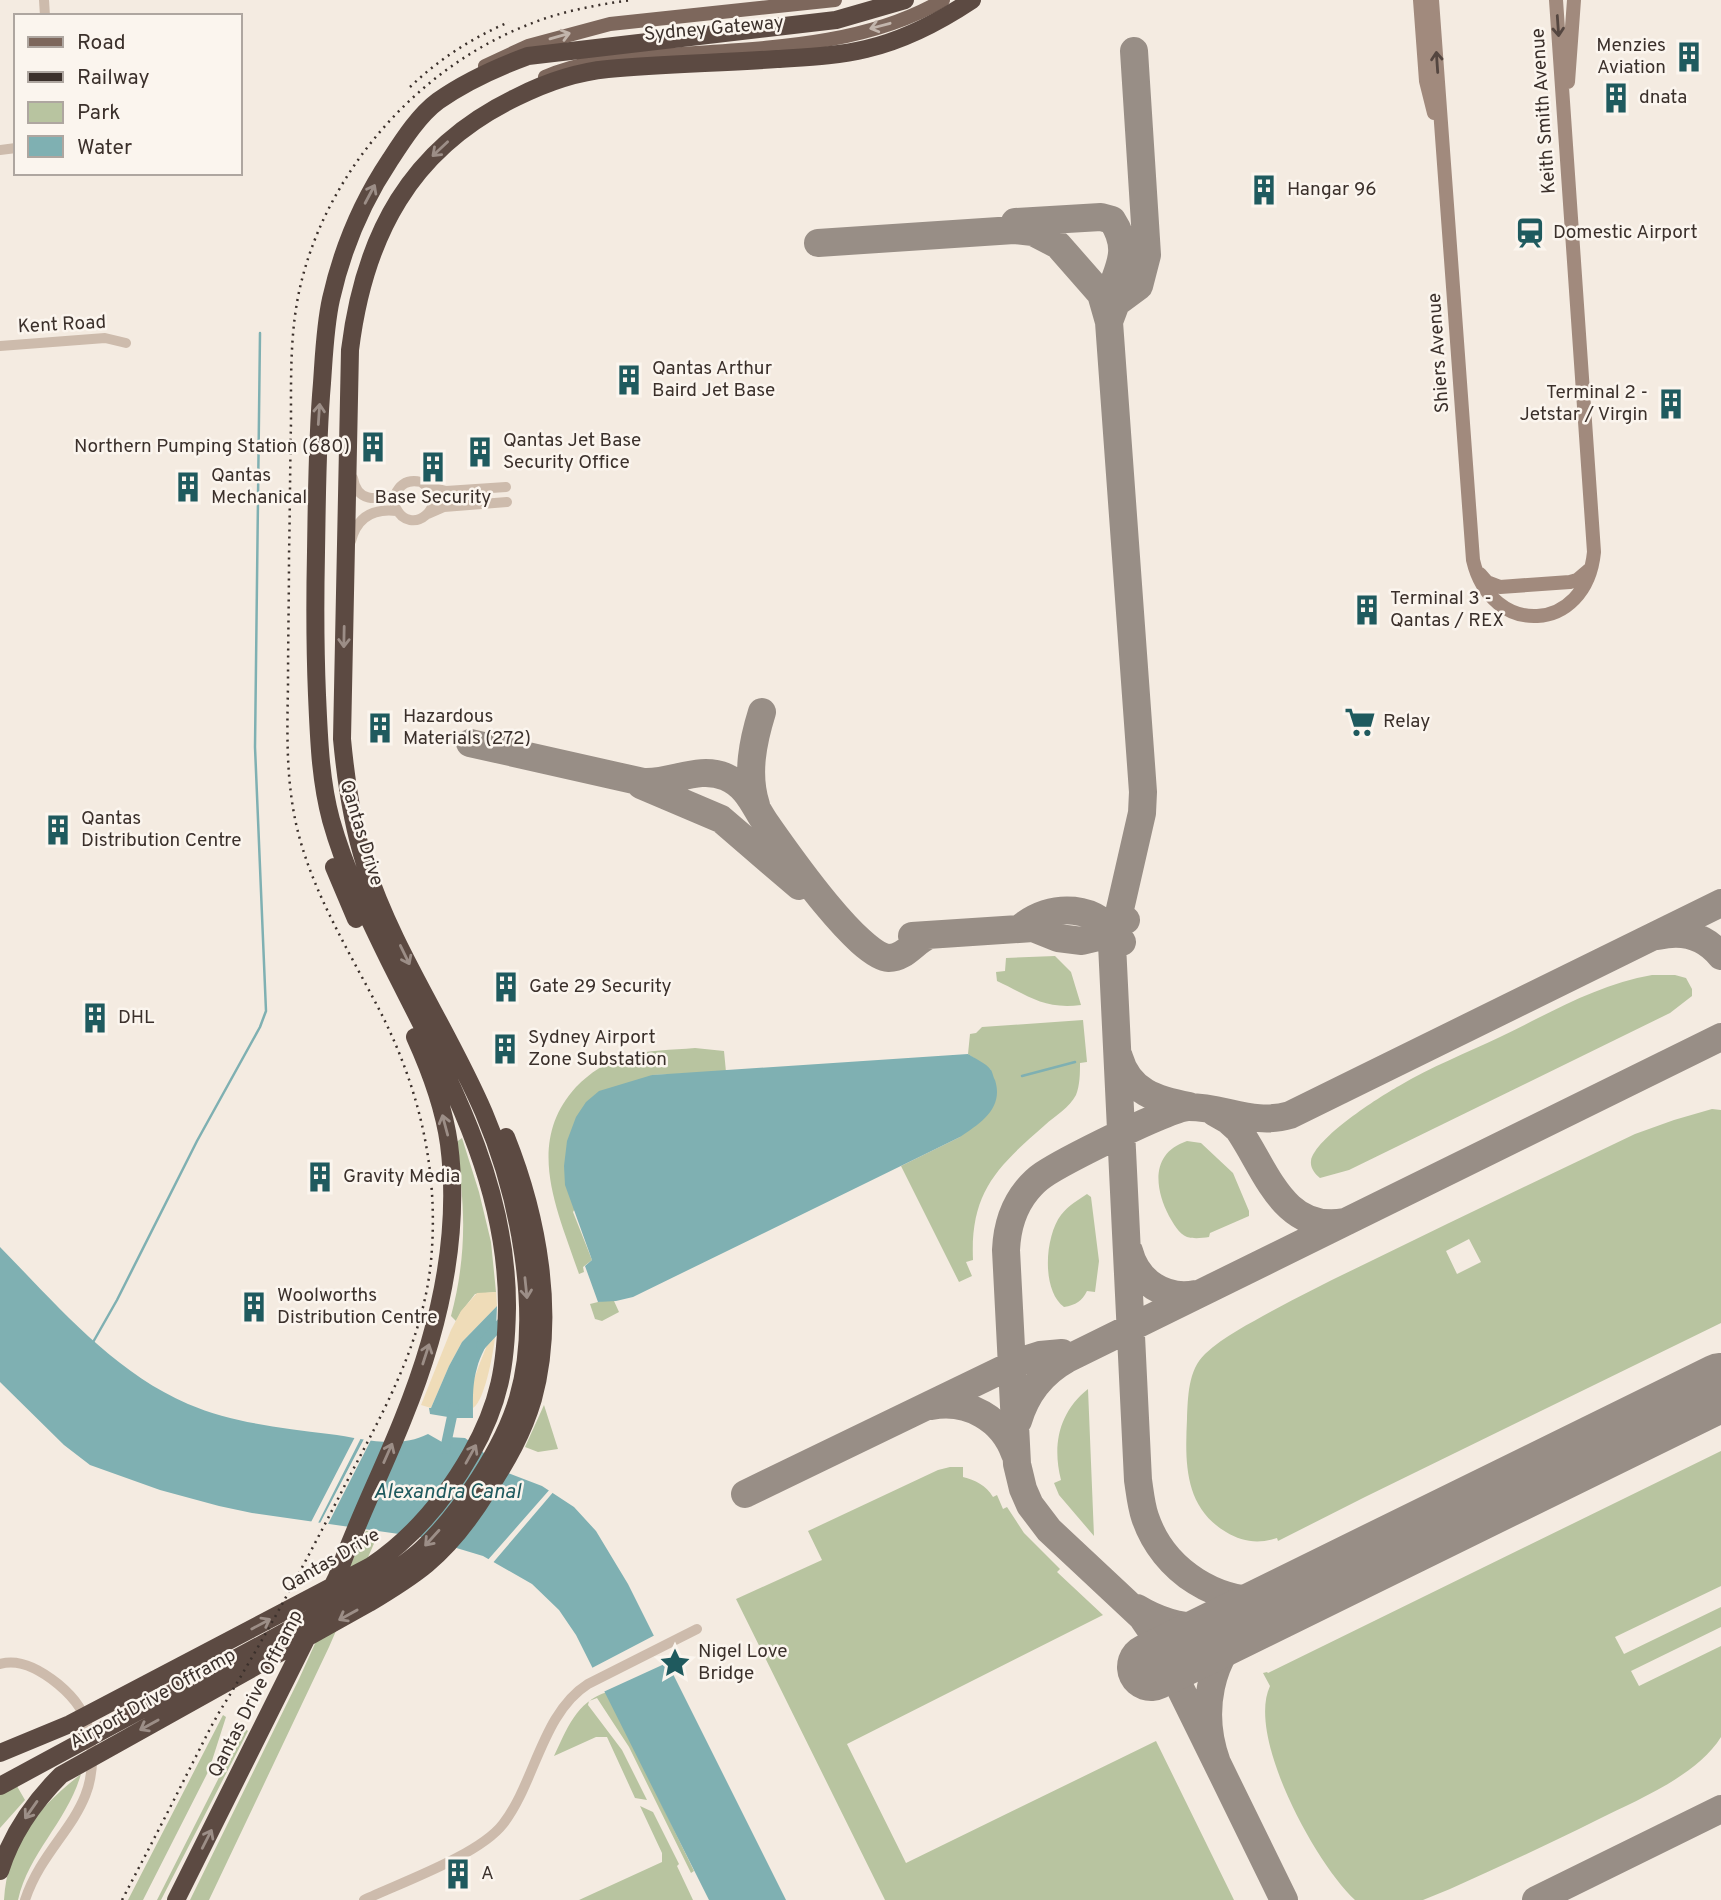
<svg xmlns="http://www.w3.org/2000/svg" width="1721" height="1900" viewBox="0 0 1721 1900" font-family="Overpass,sans-serif">
	<style>
		.green { fill: #b8c4a0; fill-rule: evenodd }
		.sand { fill: #efdcb8 }
		.water { fill: #7fb0b2 }
		.pier { fill: #f4ebe1 }
		.lines { fill: none; stroke-linecap: round; stroke-linejoin: round }
		.stream { stroke: #7fb0b2; stroke-width: 2.5 }
		.canal { stroke: #7fb0b2; stroke-width: 10 }
		.taxiway { stroke: #988e86; stroke-width: 28 }
		.runway { stroke: #988e86; stroke-width: 68 }
		.street { stroke: #cdbbac; stroke-width: 10 }
		.secondary { stroke: #a18a7d; stroke-width: 14 }
		.primary { stroke: #7d675c; stroke-width: 14 }
		.highway { stroke: #5c4a42; stroke-width: 18 }
		.rail { stroke: #3b302b; stroke-width: 2.5; stroke-dasharray: 2 5; stroke-linecap: butt }
		.oneway { stroke: #c2b5ac }
		.oneway2 { stroke: #544640 }
		.oneway3 { stroke: #9c8e87 }
		.labels { text-anchor: middle; dominant-baseline: central; stroke-width: 5; stroke-linejoin: round; paint-order: stroke }
		.street-label { font-size: 19px; fill: #3b302b; stroke: #fbf5ee }
		.poi-label { font-size: 19px; fill: #3b302b; stroke: #fbf5ee; text-anchor: start }
		.water-label { font-size: 21px; font-style: italic; fill: #1f5a5e; stroke: #fbf5ee }
	</style>
	<rect width="100%" height="100%" fill="#f4ebe1"/>
	<path class="green" d="M1055,956l16,16 10,33c-37,5 -54,-10 -84,-24l-1,-9 9,-1 1,-13z
		M1652,975h23l11,3 6,11v7l-22,17 -321,157 -29,8c-5,-4 -10,-10 -9,-17 4,-23 68,-64 88,-75 32,-19 67,-33 101,-49 48,-23 98,-53 152,-62z
		M1083,1020l4,42 -7,1c0,10 0,22 -4,32 -6,12 -21,21 -31,30 -48,42 -75,67 -72,135l-7,2 6,14 -13,6 -58,-116 59,-29 31,-67 -23,-16 2,-20 6,-1 6,-6z
		M695,1048l29,3 2,21 -74,3 -79,137 19,48 -9,7 1,5 -5,2c-21,-63 -55,-130 -3,-187 14,-14 31,-26 50,-31 22,-6 46,-6 69,-8z
		M1712,1109l9,1v213l-356,174 -87,44 -1,-3c-18,6 -35,4 -51,-6 -42,-25 -41,-70 -39,-113 1,-22 1,-49 18,-65 19,-18 44,-30 67,-43 33,-18 66,-34 99,-50 88,-43 176,-85 264,-127l39,-14zM1469,1239l12,23 -24,12 -11,-23z
		M462,1138l17,54 12,50 5,50 -21,2 -14,18 -5,9 -5,-5c16,-60 15,-113 4,-173z
		M1187,1141l14,2 32,30 16,38v5l-39,17 -1,4c-7,1 -15,2 -22,0 -8,-3 -14,-14 -18,-21 -15,-29 -18,-63 18,-75z
		M1087,1194l4,3 8,64 -4,31 -8,-1c-5,10 -11,14 -23,16 -23,-17 -19,-71 -3,-92 8,-10 17,-15 26,-21z
		M606,1300l8,1 5,11 -17,9 -7,-2 -5,-15z
		M1088,1389l6,147 -35,-41 -5,-12 7,-3c-9,-35 -2,-68 27,-91z
		M544,1405l14,44 -20,3 -13,-5z
		M1721,1451v135l-106,51 9,17 97,-47v20l-90,44 8,15 82,-40v91c-24,39 -84,63 -124,83 -48,24 -98,47 -147,69l-27,11h-68c-39,-36 -109,-163 -85,-214l-7,-13 4,-1 1,1z
		M950,1467h13v10c12,3 23,8 30,20l4,-2 6,14 4,-2 17,26 36,36 -3,3 46,43 -256,129 59,119 250,-122 78,159h-349l-149,-301 86,-39 -14,-29 130,-61z
		M366,1531l13,1 -50,115 -120,253h-19l109,-221z
		M607,1692l87,179 -3,2 -62,-126 -32,-49 -8,3 -1,4 34,45 25,50 -12,-2 -28,-61h-11l-42,19c13,-27 22,-54 53,-64z
		M223,1715l3,2 -17,53 -66,130h-15z
		M244,1728l4,3 -87,169h-4z
		M81,1774c-14,48 -52,78 -63,126h-14c4,-58 33,-91 77,-126z
		M14,1781l11,19 -25,28v-39z
		M640,1806l13,6 26,52 -2,2 16,34h-114l83,-38v-9z"/>
	<path class="sand" d="M496,1292l1,14 -35,36 -13,24 -18,42 -10,-3 30,-75 10,-19 16,-18z
		M496,1328c-1,16 -10,72 -23,80 -8,-21 14,-56 18,-76z"/>
	<path class="water" d="M968,1054c6,4 18,9 23,16 1,1 3,9 4,10 9,28 -14,43 -35,57l-327,160 -17,4 -18,1 -13,-36 7,-6 -27,-75 -1,-19 3,-25 9,-24 10,-15 13,-11 53,-16z
		M0,1247c57,58 112,124 188,157 45,19 93,24 141,30 34,4 67,16 99,0l14,8 6,-5 17,1 15,11 20,21 42,16 32,21 22,24 32,53 158,316h-77l-133,-265 -17,-25 -27,-26 -49,-28 -63,-19 -168,-24 -33,-7 -59,-16 -70,-25 -26,-20 -64,-63z
		M497,1306l-1,22 -5,4c-3,13 -11,23 -14,36 -5,17 -4,33 -4,50h-19l-24,-4 -1,-6h2l18,-42 13,-24z"/>
	<path class="pier" d="M356,1435l6,1 -46,91 -7,-1z
		M365,1437l7,1 -46,90 -8,-1z
		M551,1488l4,2 -64,75 -5,-3z
		M657,1634l14,27 -70,32 -11,-24z"/>
	<g class="lines">
		<path class="stream" d="M1022,1076l53,-14
			M92,1344l25,-44 80,-159 63,-114 6,-16 -11,-264 5,-414"/>
		<path class="canal" d="M481,1345l25,-27
			M445,1449l9,-42"/>
		<path class="taxiway" d="M1015,222l86,-5 11,3c25,38 -4,56 -4,91
			M818,243l196,-13 19,2 25,13 43,49 8,28 34,470 -1,21 -30,131 26,536c2,13 3,25 7,37 18,54 74,90 131,82 18,-3 33,-11 50,-19
			M1110,319l6,-16 23,-17 8,-31 -13,-204
			M470,743l173,39c29,2 55,-17 83,-5 23,10 28,30 41,48 19,27 91,131 122,133 17,0 26,-18 41,-23
			M641,785l80,34 78,67
			M756,805c-10,-31 -3,-64 6,-93
			M1019,929c33,-28 79,-25 103,13
			M912,936l121,-8 25,10 24,3 21,-5 23,-16
			M1658,936c24,-6 47,0 63,20
			M1119,1057c10,35 38,43 70,49
			M1214,1112l14,8 10,9c28,40 45,105 107,93
			M1129,1251c8,31 36,49 67,43
			M931,1406c37,-7 72,13 84,48
			M1018,1421c8,-28 24,-48 49,-62l654,-322
			M745,1494l273,-132 22,-7 22,-2
			M1284,1604c-12,5 -24,10 -34,18 -42,34 -51,92 -33,141l67,137
			M1137,1608c38,23 79,25 118,6
			M1217,1763l-64,-130 -11,-16 -93,-87 -19,-25 -7,-16 -6,-25 -11,-214c1,-22 7,-43 21,-60 5,-6 10,-11 16,-15 19,-13 127,-68 146,-68 35,0 66,19 101,8l431,-212
			M1536,1900l185,-91"/>
		<path class="runway" d="M1151,1667l570,-280"/>
		<path class="street" d="M44,0l1,16
			M0,150l16,-2
			M0,346l105,-8 21,5
			M353,478c4,24 22,22 42,17 5,-11 13,-16 26,-13 33,21 -11,59 -26,24v-11
			M427,486l19,5 60,-4
			M428,514l16,-7 63,-5
			M351,541c6,-24 22,-33 46,-30
			M0,1664c20,-6 42,7 58,20 18,15 28,29 32,53 14,75 -44,99 -65,163
			M364,1900c38,-18 115,-45 139,-76 32,-41 39,-111 85,-140l109,-55"/>
		<path class="secondary" d="M1420,0l6,81 8,32
			M1432,0l41,560c18,78 113,74 121,-8l-38,-552
			M1568,82l6,-82
			M1480,574l7,8 13,5 70,-5 7,-2 13,-11"/>
		<path class="primary" d="M485,66l43,-20 82,-22 225,-24
			M545,77c38,-17 80,-19 121,-22 91,-7 196,-7 277,-55"/>
		<path class="highway" d="M334,867l22,52
			M0,1753l70,-29 301,-158c43,-29 75,-68 100,-112 29,-51 35,-89 36,-146 1,-128 -62,-236 -118,-348 -22,-45 -44,-90 -58,-140 -11,-41 -12,-82 -14,-125 -2,-48 -2,-96 -1,-143 1,-57 1,-113 6,-169 2,-28 3,-57 9,-84 11,-49 31,-97 59,-139 13,-20 29,-45 48,-59 27,-19 60,-34 90,-45l308,-36 69,-20
			M0,1786l379,-205c15,-10 30,-20 43,-32 37,-34 82,-102 96,-151 25,-85 0,-205 -34,-285 -36,-84 -91,-162 -119,-249 -13,-41 -19,-82 -23,-125l8,-389c14,-114 60,-202 167,-253 28,-14 59,-25 91,-28 56,-5 113,-6 169,-10 30,-2 60,-3 89,-10 39,-9 73,-27 106,-49
			M0,1871c12,-38 33,-68 61,-96l308,-172c20,-12 40,-24 58,-39 24,-20 45,-48 61,-74 19,-29 35,-57 45,-91 23,-84 5,-182 -27,-262
			M176,1900l161,-323c19,-54 45,-105 66,-158 35,-86 58,-182 46,-275 -5,-36 -19,-74 -34,-107"/>
		<path class="rail" d="M410,87c29,-28 62,-49 99,-65
			M122,1900c22,-42 44,-84 65,-126 12,-23 23,-47 36,-68 44,-72 84,-146 122,-221 37,-71 78,-142 86,-224 8,-86 -10,-167 -48,-244 -31,-61 -70,-122 -86,-189 -11,-47 -10,-94 -9,-142 0,-44 1,-88 1,-131 1,-44 1,-88 2,-132 0,-44 -1,-88 8,-131 25,-117 116,-222 226,-266 33,-14 70,-21 106,-26"/>
	</g>
	<defs><path id="oneway-shaft" d="M-6 0H5M1.5-3L5.5 0L1.5 3" fill="none" stroke-width="1.6" stroke-linecap="round" stroke-linejoin="round" transform="scale(1.75)"/></defs>
	<g class="oneway">
		<use href="#oneway-shaft" transform="translate(880 26) rotate(165)"/>
		<use href="#oneway-shaft" transform="translate(560 36) rotate(-16)"/>
	</g>
	<g class="oneway2">
		<use href="#oneway-shaft" transform="translate(1558 26) rotate(86)"/>
		<use href="#oneway-shaft" transform="translate(1437 62) rotate(-94)"/>
	</g>
	<g class="oneway3">
		<use href="#oneway-shaft" transform="translate(440 149) rotate(137)"/>
		<use href="#oneway-shaft" transform="translate(370 194) rotate(-62)"/>
		<use href="#oneway-shaft" transform="translate(319 414) rotate(-86)"/>
		<use href="#oneway-shaft" transform="translate(344 637) rotate(91)"/>
		<use href="#oneway-shaft" transform="translate(405 955) rotate(64)"/>
		<use href="#oneway-shaft" transform="translate(445 1125) rotate(-105)"/>
		<use href="#oneway-shaft" transform="translate(526 1288) rotate(84)"/>
		<use href="#oneway-shaft" transform="translate(426 1354) rotate(-72)"/>
		<use href="#oneway-shaft" transform="translate(388 1453) rotate(-66)"/>
		<use href="#oneway-shaft" transform="translate(471 1454) rotate(-61)"/>
		<use href="#oneway-shaft" transform="translate(432 1538) rotate(132)"/>
		<use href="#oneway-shaft" transform="translate(348 1615) rotate(151)"/>
		<use href="#oneway-shaft" transform="translate(261 1624) rotate(-28)"/>
		<use href="#oneway-shaft" transform="translate(149 1725) rotate(151)"/>
		<use href="#oneway-shaft" transform="translate(31 1810) rotate(125)"/>
		<use href="#oneway-shaft" transform="translate(207 1839) rotate(-63)"/>
	</g>
	<defs>
		<g id="building-bare" transform="scale(2.415)"><path d="M-4-6H4V6H1V3H-1V6H-4ZM-2.5-4.3h1.7v1.8h-1.7ZM.8-4.3h1.7v1.8H.8ZM-2.5-1h1.7V.8h-1.7ZM.8-1h1.7V.8H.8Z" fill="#1f5a5e" stroke="#fbf5ee" stroke-width="2.5" paint-order="stroke"/></g>
		<g id="station-bare" transform="scale(2.415)"><path d="M-3-6H3Q5-6 5-4V2Q5 4 3 4L4.5 6H3L1.5 4h-3L-3 6H-4.5L-3 4Q-5 4-5 2V-4Q-5-6-3-6ZM-3.5-4v3h7v-3ZM-3.5 1v1.5H-2V1ZM2 1v1.5H3.5V1Z" fill="#1f5a5e" stroke="#fbf5ee" stroke-width="2.5" paint-order="stroke"/></g>
		<g id="supermarket-bare" transform="scale(2.415)"><path d="M-6-5.5h2.5l.6 2H6L4.5 2H-2.5L-4.4-4H-6ZM-1.5 3.2a1.3 1.3 0 1 0 .1 0ZM3 3.2a1.3 1.3 0 1 0 .1 0Z" fill="#1f5a5e" stroke="#fbf5ee" stroke-width="2.5" paint-order="stroke"/></g>
		<g id="sight-bare" transform="scale(2.415)"><path d="M0-6L1.8-2.2L6-1.7L2.9 1.2L3.7 5.4L0 3.3L-3.7 5.4L-2.9 1.2L-6-1.7L-1.8-2.2Z" fill="#1f5a5e" stroke="#fbf5ee" stroke-width="2.5" paint-order="stroke"/></g>
	</defs>
	<g fill-rule="evenodd">
		<use href="#building-bare" x="1689" y="57"/>
		<use href="#building-bare" x="1616" y="98"/>
		<use href="#building-bare" x="1264" y="190"/>
		<use href="#station-bare" x="1530" y="233"/>
		<use href="#building-bare" x="629" y="380"/>
		<use href="#building-bare" x="1671" y="404"/>
		<use href="#building-bare" x="373" y="447"/>
		<use href="#building-bare" x="480" y="452"/>
		<use href="#building-bare" x="433" y="467"/>
		<use href="#building-bare" x="188" y="487"/>
		<use href="#building-bare" x="1367" y="610"/>
		<use href="#supermarket-bare" x="1360" y="722"/>
		<use href="#building-bare" x="380" y="728"/>
		<use href="#building-bare" x="58" y="830"/>
		<use href="#building-bare" x="506" y="987"/>
		<use href="#building-bare" x="95" y="1018"/>
		<use href="#building-bare" x="505" y="1049"/>
		<use href="#building-bare" x="320" y="1177"/>
		<use href="#building-bare" x="254" y="1307"/>
		<use href="#sight-bare" x="675" y="1663"/>
		<use href="#building-bare" x="458" y="1874"/>
	</g>
	<g class="labels">
		<g class="street-label">
			<text transform="translate(714 29) rotate(-5)">Sydney Gateway</text>
			<text transform="translate(1544 111) rotate(-94)">Keith Smith Avenue</text>
			<text transform="translate(62 325) rotate(-3)">Kent Road</text>
			<text transform="translate(1439 353) rotate(-94)">Shiers Avenue</text>
			<text transform="translate(361 833) rotate(73)">Qantas Drive</text>
			<text transform="translate(331 1561) rotate(-30)">Qantas Drive</text>
			<text transform="translate(256 1694) rotate(-63)">Qantas Drive Offramp</text>
			<text transform="translate(153 1699) rotate(-29)">Airport Drive Offramp</text>
		</g>
		<g class="poi-label">
			<text x="1666" y="46" text-anchor="end">Menzies<tspan x="1666" dy="22">Aviation</tspan></text>
			<text x="1639" y="98">dnata</text>
			<text x="1287" y="190">Hangar 96</text>
			<text x="1553" y="233">Domestic Airport</text>
			<text x="652" y="369">Qantas Arthur<tspan x="652" dy="22">Baird Jet Base</tspan></text>
			<text x="1648" y="393" text-anchor="end">Terminal 2 -<tspan x="1648" dy="22">Jetstar / Virgin</tspan></text>
			<text x="503" y="441">Qantas Jet Base<tspan x="503" dy="22">Security Office</tspan></text>
			<text x="350" y="447" text-anchor="end">Northern Pumping Station (680)</text>
			<text x="211" y="476">Qantas<tspan x="211" dy="22">Mechanical</tspan></text>
			<text x="433" y="498" text-anchor="middle">Base Security</text>
			<text x="1390" y="599">Terminal 3 -<tspan x="1390" dy="22">Qantas / REX</tspan></text>
			<text x="403" y="717">Hazardous<tspan x="403" dy="22">Materials (272)</tspan></text>
			<text x="1383" y="722">Relay</text>
			<text x="81" y="819">Qantas<tspan x="81" dy="22">Distribution Centre</tspan></text>
			<text x="529" y="987">Gate 29 Security</text>
			<text x="118" y="1018">DHL</text>
			<text x="528" y="1038">Sydney Airport<tspan x="528" dy="22">Zone Substation</tspan></text>
			<text x="343" y="1177">Gravity Media</text>
			<text x="277" y="1296">Woolworths<tspan x="277" dy="22">Distribution Centre</tspan></text>
			<text x="698" y="1652">Nigel Love<tspan x="698" dy="22">Bridge</tspan></text>
			<text x="481" y="1874">A</text>
		</g>
		<g class="water-label">
			<text x="447" y="1492">Alexandra Canal</text>
		</g>
	</g>
	<rect x="14" y="14" width="228" height="161" fill="#fbf5ee" stroke="#aea6a0" stroke-width="2"/>
	<rect x="28" y="37" width="35" height="10" fill="#7d675c" stroke="#aea6a0" stroke-width="2"/>
	<text x="77" y="49" font-size="21" fill="#3b302b">Road</text>
	<rect x="28" y="72" width="35" height="10" fill="#3b302b" stroke="#aea6a0" stroke-width="2"/>
	<text x="77" y="84" font-size="21" fill="#3b302b">Railway</text>
	<rect x="28" y="102" width="35" height="21" fill="#b8c4a0" stroke="#aea6a0" stroke-width="2"/>
	<text x="77" y="119" font-size="21" fill="#3b302b">Park</text>
	<rect x="28" y="136" width="35" height="21" fill="#7fb0b2" stroke="#aea6a0" stroke-width="2"/>
	<text x="77" y="154" font-size="21" fill="#3b302b">Water</text>
</svg>
